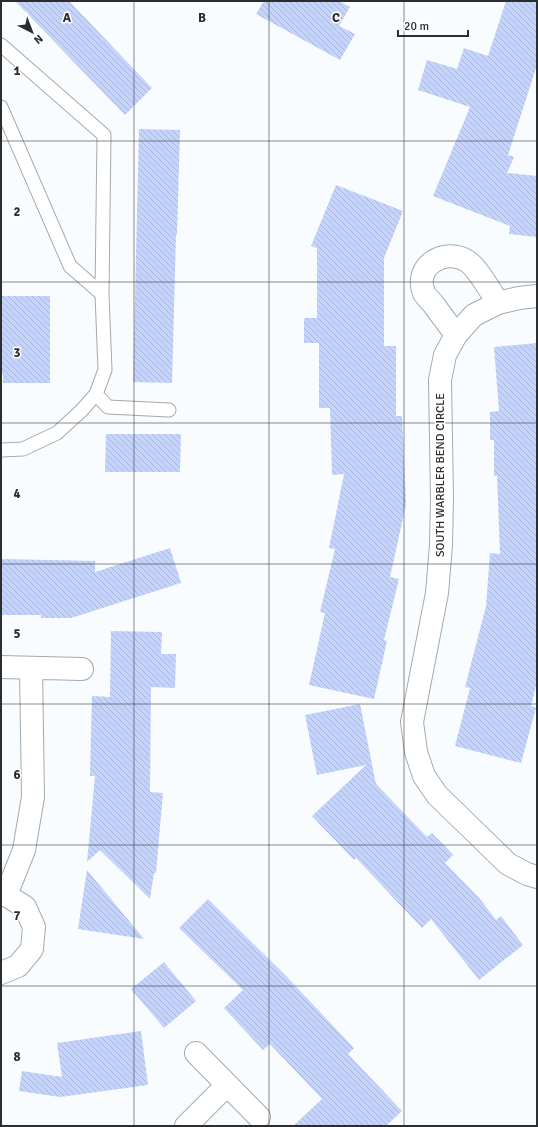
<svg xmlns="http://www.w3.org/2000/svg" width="538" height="1127" viewBox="0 0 538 1127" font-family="Signika,sans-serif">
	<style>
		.building { fill: url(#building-back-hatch) }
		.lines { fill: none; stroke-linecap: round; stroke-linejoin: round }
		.service-casing { stroke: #a3aaae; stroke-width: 15 }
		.minor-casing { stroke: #a3aaae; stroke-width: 24 }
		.service { stroke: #fff; stroke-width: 13 }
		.minor { stroke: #fff; stroke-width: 22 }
		.grid { fill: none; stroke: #2b2d2f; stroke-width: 1; stroke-opacity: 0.55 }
		.labels { text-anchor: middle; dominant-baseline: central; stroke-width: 3; stroke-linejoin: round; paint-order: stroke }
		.street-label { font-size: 12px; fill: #2b2d2f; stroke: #fff }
		.grid-label { font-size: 13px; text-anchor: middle; font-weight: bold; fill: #2b2d2f; stroke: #fff; stroke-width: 3; stroke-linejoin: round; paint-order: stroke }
	</style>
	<defs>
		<pattern id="building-back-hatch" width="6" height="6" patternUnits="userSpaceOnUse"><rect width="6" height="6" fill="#c5d4fc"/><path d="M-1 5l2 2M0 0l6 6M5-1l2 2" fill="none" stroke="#a9b6d8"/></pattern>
	</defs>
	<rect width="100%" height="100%" fill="#f8fcfe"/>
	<path class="building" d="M15,1h54l83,87 -27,27z
		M264,1h75l11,6 -11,19 16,8 -15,26 -84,-46z
		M506,1h31v64l-29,90 6,2 -7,16 30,3v61l-28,-3 1,-8 -77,-30 37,-89 -52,-17 9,-30 30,9 7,-21 24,8z
		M139,129l41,1 -3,105h-1l-4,148 -39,-1z
		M336,185l67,26 -19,47v88h12v70h6l4,88 -16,73 9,2 -15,61 3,1 -13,58 -65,-14 16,-72 -5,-1 15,-63 -6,-1 15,-74 -12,1 -2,-67h-11v-65h-15v-25h13v-70l-6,-2z
		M1,296h49v87h-47v-9h-2z
		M537,343v339l-6,24 5,2 -15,55 -66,-17 15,-58 -5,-1 21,-81 4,-53 10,1 -3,-78h-3v-36h-4v-28l9,-1 -5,-64z
		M106,434h75l-1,38h-75z
		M170,548l11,35 -110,35h-30v-3h-40v-56l94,2v11z
		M111,631l51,1 -1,22h15l-1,34 -24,-1 -1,105 13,1 -7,80h-2l-4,26 -50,-49 -13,12 8,-86h-5l2,-80 18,1z
		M360,704l16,80 51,53 5,-4 21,22 -8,8 35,36 16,21 5,-4 22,29 -44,35 -48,-61 -9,9 -66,-70 -2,2 -42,-44 54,-51 -49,10 -12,-60z
		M87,870l57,69 -66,-10z
		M208,899l77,76 69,73 -6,6 54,57 -16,15h-93l29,-27 -52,-55 -7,6 -39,-42 19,-18 -64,-62z
		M164,962l32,39 -32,27 -33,-39z
		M141,1031l7,54 -88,12 -41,-6 3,-20 40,6 -5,-34z"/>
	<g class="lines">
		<g class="service-casing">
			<path id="service" d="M1,45l103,90 -2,159 3,76 -9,24 -14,16 -25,23 -34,16 -22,1
				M1,107l69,159 32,28
				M96,394l12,13 61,3"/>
		</g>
		<g class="minor-casing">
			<path id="minor" d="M537,296l-18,2 -21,5 -24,12 -18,20 -11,20 -5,25 2,118 -1,47 -4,48 -25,129 4,30 8,24 13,19 71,69 19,10 10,3
				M456,335c-7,-10 -15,-20 -22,-30 -3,-4 -8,-8 -10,-12 -11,-27 21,-46 43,-32 10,6 24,31 31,42
				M1,667l81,2
				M1,895h5l19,12 9,20 -2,22 -14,17 -17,7
				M6,895l18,-45 9,-53 -2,-129
				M196,1053l63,64
				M186,1126l41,-41"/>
		</g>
		<use href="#service" class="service"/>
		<use href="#minor" class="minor"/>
	</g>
	<path class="grid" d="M134,1v1125M269,1v1125M404,1v1125M1,141h536M1,282h536M1,423h536M1,564h536M1,704h536M1,845h536M1,986h536"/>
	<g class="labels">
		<g class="street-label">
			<text transform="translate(440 475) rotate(-90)">SOUTH WARBLER BEND CIRCLE</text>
		</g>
	</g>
	<g class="grid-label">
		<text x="67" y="22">A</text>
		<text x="202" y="22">B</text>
		<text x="336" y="22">C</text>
		<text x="17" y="75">1</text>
		<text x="17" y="216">2</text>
		<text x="17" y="357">3</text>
		<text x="17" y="498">4</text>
		<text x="17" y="638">5</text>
		<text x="17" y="779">6</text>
		<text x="17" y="920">7</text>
		<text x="17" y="1061">8</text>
	</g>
	<rect width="538" height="1127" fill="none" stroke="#2b2d2f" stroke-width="4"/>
	<g transform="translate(32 32) rotate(138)" stroke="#ffffff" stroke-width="3" paint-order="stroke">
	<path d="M0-3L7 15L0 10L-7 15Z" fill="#2b2d2f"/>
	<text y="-6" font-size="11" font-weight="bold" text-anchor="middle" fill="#2b2d2f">N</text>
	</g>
	<path d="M398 30v6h70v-6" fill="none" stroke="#2b2d2f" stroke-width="2"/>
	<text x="404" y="30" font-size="12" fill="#2b2d2f" stroke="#ffffff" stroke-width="3" paint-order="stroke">20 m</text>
</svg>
